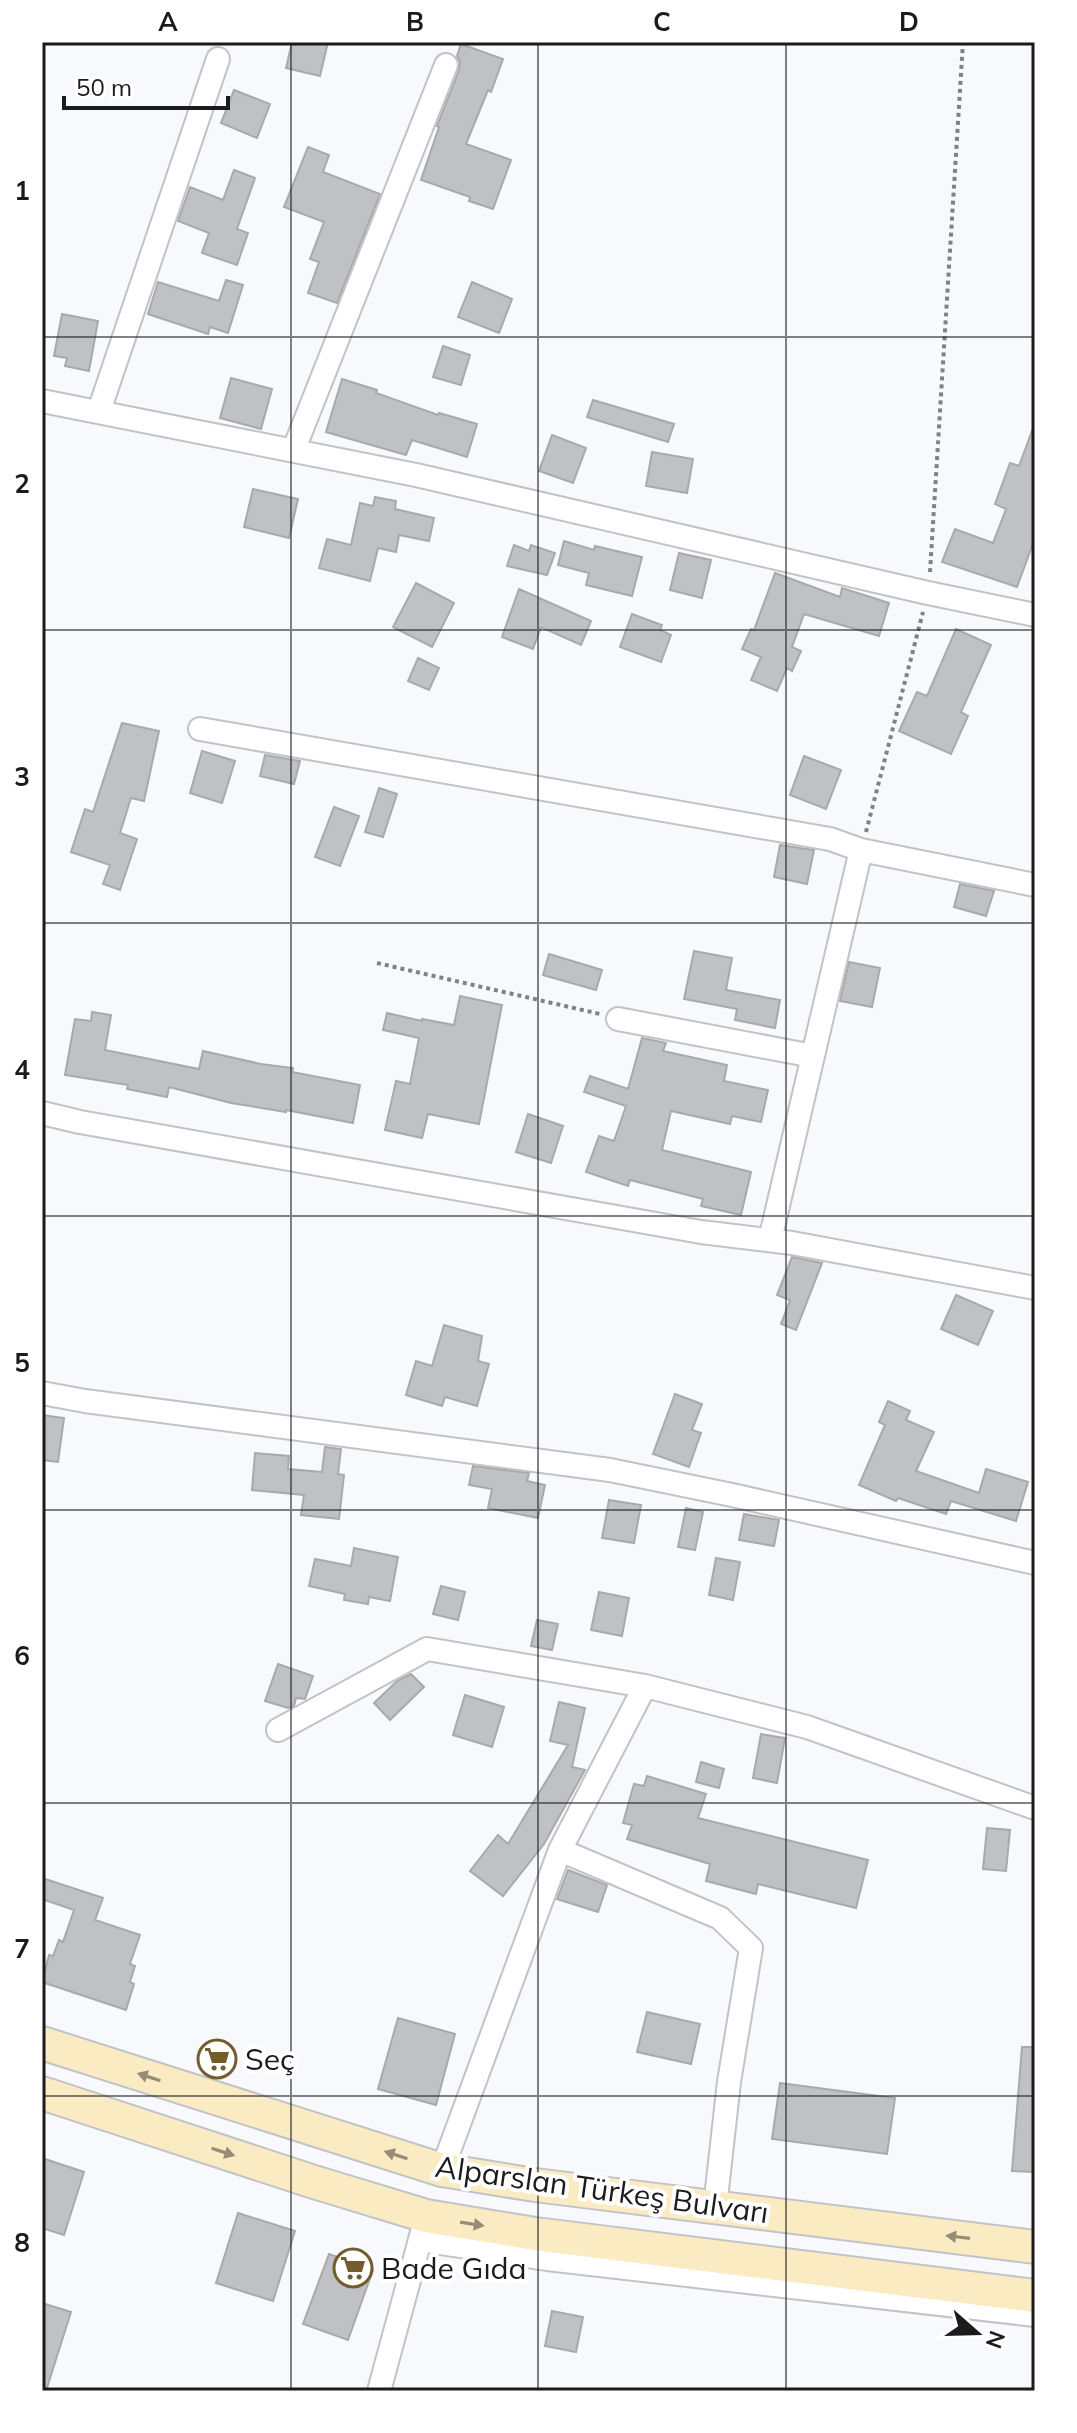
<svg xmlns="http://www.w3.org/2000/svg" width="1077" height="2433" viewBox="0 0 1077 2433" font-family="Mulish,sans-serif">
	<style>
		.building { fill: #bfc1c4; stroke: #a8a9ad; stroke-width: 2 }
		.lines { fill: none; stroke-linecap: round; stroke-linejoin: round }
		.minor-casing { stroke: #c2c3c7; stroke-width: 26 }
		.secondary-casing { stroke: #c2c3c7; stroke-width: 36 }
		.path { stroke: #808184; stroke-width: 4; stroke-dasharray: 4 4; stroke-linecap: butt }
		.minor { stroke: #fff; stroke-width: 22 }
		.secondary { stroke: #fbebc3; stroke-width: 32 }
		.oneway { fill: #968d78 }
		.grid { fill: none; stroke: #1b1b1d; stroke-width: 2; stroke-opacity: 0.55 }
		.labels { text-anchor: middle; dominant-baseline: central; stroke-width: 8; stroke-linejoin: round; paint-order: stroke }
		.poi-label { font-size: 30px; fill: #1b1b1d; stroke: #fff; text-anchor: start }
		.street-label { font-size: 30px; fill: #1b1b1d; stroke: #fff }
		.neatline { fill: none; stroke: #1b1b1d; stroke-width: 3 }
		.grid-label { font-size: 26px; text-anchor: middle; font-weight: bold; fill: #1b1b1d }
	</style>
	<rect width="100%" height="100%" fill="#f7f9fc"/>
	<path class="building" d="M292,42h36l-8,34 -34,-8z
		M461,44l42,15 -12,33 -3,-2 -22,54 45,16 -18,49 -24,-8 1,-4 -49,-17 18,-53 -2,-1 22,-56 1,-8 -3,-6z
		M234,90l36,14 -13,34 -36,-15z
		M308,147l21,8 -6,17 57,22 -43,109 -29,-10 11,-31 -9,-3 14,-37 -40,-15z
		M234,170l21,8 -18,51 11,4 -11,32 -35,-12 7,-20 -31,-12 12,-34 33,13z
		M226,280l17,5 -15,48 -18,-6 -2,7 -60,-20 10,-32 61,19z
		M472,282l40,17 -13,34 -41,-16z
		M62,314l36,7 -9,50 -24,-5 2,-8 -13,-2z
		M443,346l27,9 -9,30 -28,-8z
		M231,378l41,11 -11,40 -41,-11z
		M342,379l35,11 -1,3 62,22 1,-2 38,11 -10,33 -55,-17 -6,15 -80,-23z
		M593,400l81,24 -6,18 -81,-25z
		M1033,428l2,110 -18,49 -75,-25 13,-33 38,14 13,-34 -11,-5 15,-41 9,3z
		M552,435l34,13 -13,35 -34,-12z
		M652,452l41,7 -6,34 -41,-7z
		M253,489l45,10 -9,39 -45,-11z
		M375,497l21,4 -1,8 39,9 -5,23 -30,-6 -3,17 -18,-4 -8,33 -51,-13 8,-29 24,6 9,-42 13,3z
		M564,541l30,9 1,-4 47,11 -10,39 -46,-11 3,-12 -31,-8z
		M514,545l15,6 2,-6 24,8 -8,22 -40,-9z
		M679,553l32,7 -9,38 -32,-8z
		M775,573l65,24 2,-9 47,15 -10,33 -75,-22 -12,33 9,4 -9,20 -5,-3 -10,23 -26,-11 10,-23 -19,-8 9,-20 3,1z
		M416,583l38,20 -22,44 -39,-20z
		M519,589l72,32 -10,24 -40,-18 -8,22 -31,-12z
		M632,614l30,11 -2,5 11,5 -10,27 -41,-15z
		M956,629l35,16 -30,67 7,4 -17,38 -52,-23 18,-39 10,4z
		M418,658l21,10 -10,22 -21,-9z
		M122,723l37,8 -15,70 -13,-3 -11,35 17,6 -17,51 -17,-6 7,-19 -39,-13 14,-43 8,3z
		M202,751l33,10 -13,42 -32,-10z
		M265,755l35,6 -6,23 -34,-8z
		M804,756l37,14 -15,39 -36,-14z
		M379,788l18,6 -14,43 -18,-5z
		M334,807l25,9 -19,50 -25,-9z
		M780,845l34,5 -7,34 -33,-7z
		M960,884l34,7 -8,25 -32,-9z
		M694,951l38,7 -6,32 54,10 -5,28 -40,-8 2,-11 -53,-10z
		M549,954l53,16 -6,20 -53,-15z
		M849,962l31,6 -8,39 -32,-6z
		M460,996l42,9 -23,119 -51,-10 -6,24 -37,-8 11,-49 14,3 9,-46 -36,-8 4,-17 35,8v-2l32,6z
		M92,1012l19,3 -6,35 94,19 4,-18 58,13 32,4 -1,4 68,13 -7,38 -67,-13v2l-55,-9 -62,-16 -2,10 -40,-8 1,-4 -63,-10 10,-56 16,2z
		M642,1038l24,5 -3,8 64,14 -3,16 44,9 -7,32 -29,-6 -2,8 -59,-13 -9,39 89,22 -10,43 -40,-9 2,-7 -73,-19 -2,6 -42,-14 13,-36 15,5 12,-35 -42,-14 6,-16 38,13z
		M528,1114l35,12 -12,37 -35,-11z
		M792,1257l30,6 -26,67 -15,-6 9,-24 -13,-5z
		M956,1295l37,16 -15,34 -37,-16z
		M444,1325l38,11 -4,25 11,3 -12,42 -32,-9 -3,9 -36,-11 10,-34 16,5z
		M675,1394l27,10 -10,26 9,3 -12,34 -36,-13z
		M888,1401l22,10 -4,9 28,12 -18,39 63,22 7,-24 42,13 -12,39 -65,-20 -5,13 -48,-16 -2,3 -37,-16 26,-60 -6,-3z
		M42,1415l22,3 -6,44 -16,-2z
		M325,1447l16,2 -3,25 6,1 -5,44 -38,-4 3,-20 -52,-5 3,-37 34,3 -1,13 34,3z
		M473,1466l56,7 -2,8 18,4 -7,33 -50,-10 4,-19 -23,-4z
		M609,1500l32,5 -7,38 -32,-5z
		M686,1508l17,4 -8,38 -17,-3z
		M744,1514l35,6 -5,26 -35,-6z
		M354,1548l44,9 -8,44 -21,-4 -1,7 -24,-4 1,-6 -36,-8 6,-27 36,7z
		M716,1558l24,4 -7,38 -24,-5z
		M441,1586l24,6 -7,28 -25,-6z
		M599,1592l30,6 -7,38 -31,-6z
		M537,1620l21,4 -6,26 -21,-4z
		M278,1664l35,12 -8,23 -9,-1 -2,8 -6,2 -23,-7z
		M411,1674l13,13 -34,33 -16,-17 23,-22z
		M465,1695l39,12 -12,40 -39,-12z
		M559,1702l26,6 -13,59 13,3 -41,74 -41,52 -33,-25 28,-36 10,9 60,-99 -18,-4z
		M761,1734l24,4 -8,45 -24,-5z
		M701,1762l23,7 -5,19 -23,-6z
		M647,1776l59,18 -8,24 170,42 -12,48 -98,-24 -2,10 -50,-13 4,-17 -83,-25 5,-14 -9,-2 11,-39 10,2z
		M987,1828l23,2 -4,41 -23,-2z
		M568,1870l39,15 -9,27 -41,-13z
		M42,1878l61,20 -8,22 45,15 -10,29 5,2 -5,16 4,2 -8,26 -84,-28 7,-27 4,1 6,-16 4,2 11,-32 -32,-11z
		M647,2012l53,12 -9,40 -54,-12z
		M398,2018l57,16 -19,71 -58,-16z
		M1022,2047h13v125l-23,-1z
		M780,2083l115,15 -8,56 -115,-15z
		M42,2158l42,14 -20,63 -22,-7z
		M238,2213l57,18 -22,70 -57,-18z
		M329,2254l44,16 -25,70 -45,-16z
		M42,2303l29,9 -25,79h-4z
		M552,2311l31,6 -7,35 -31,-6z"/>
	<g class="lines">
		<g class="minor-casing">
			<path id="minor" d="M42,401l374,74 512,118 107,22
				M99,411l119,-352
				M294,449l152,-384
				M200,729l630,110 31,11 174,35
				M618,1019l195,37
				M42,1113l38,9 621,110 91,11 243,45
				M770,1240l91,-390
				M42,1393l43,8 525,69 122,25 303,68
				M278,1730l149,-81 218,37 162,41 228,81
				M560,1850l160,68 31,30 -22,134 -14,125
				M442,2170l118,-320 85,-164
				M420,2240l127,19 488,56
				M379,2391l45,-166"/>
		</g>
		<g class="secondary-casing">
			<path id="secondary" d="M42,2043l400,127 93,15 500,62
				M42,2093l272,89 112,34 109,18 500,62"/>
		</g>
		<path class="path" d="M930,572l33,-530
			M866,832l57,-220
			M377,963l223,51"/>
		<use href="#minor" class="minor"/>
		<use href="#secondary" class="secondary"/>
	</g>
	<defs><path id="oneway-solid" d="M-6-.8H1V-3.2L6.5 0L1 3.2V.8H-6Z" transform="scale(2)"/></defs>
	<g class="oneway">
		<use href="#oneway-solid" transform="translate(149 2077) rotate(-162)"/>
		<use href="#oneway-solid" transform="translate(223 2152) rotate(18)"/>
		<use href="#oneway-solid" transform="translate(396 2155) rotate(-162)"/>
		<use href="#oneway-solid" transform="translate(472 2224) rotate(9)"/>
		<use href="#oneway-solid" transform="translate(958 2237) rotate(-173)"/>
	</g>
	<path class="grid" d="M291,42v2349M538,42v2349M786,42v2349M42,337h993M42,630h993M42,923h993M42,1216h993M42,1510h993M42,1803h993M42,2096h993"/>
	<defs>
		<g id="supermarket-ring" transform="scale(2)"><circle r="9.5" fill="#fff" stroke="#745d2d" stroke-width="1.5"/><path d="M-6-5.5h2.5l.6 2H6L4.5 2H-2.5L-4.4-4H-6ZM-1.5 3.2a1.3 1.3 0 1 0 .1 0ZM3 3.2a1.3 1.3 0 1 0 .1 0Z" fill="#745d2d"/></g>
	</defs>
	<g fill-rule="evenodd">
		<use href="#supermarket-ring" x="217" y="2059"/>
		<use href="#supermarket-ring" x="353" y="2268"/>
	</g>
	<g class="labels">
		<g class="poi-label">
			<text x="245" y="2059">Seç</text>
			<text x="381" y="2268">Bade Gıda</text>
		</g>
		<g class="street-label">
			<text transform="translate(602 2189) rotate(8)">Alparslan Türkeş Bulvarı</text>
		</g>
	</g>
	<rect width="1077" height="2433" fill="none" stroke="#ffffff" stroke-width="88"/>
	<g transform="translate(977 2333) rotate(110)" stroke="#ffffff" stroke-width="6" paint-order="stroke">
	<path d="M0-6L14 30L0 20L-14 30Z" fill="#1b1b1d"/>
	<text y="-12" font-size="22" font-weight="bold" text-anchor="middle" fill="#1b1b1d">N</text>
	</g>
	<path d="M64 96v12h164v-12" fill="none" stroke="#1b1b1d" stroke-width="4"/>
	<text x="76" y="96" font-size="24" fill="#1b1b1d" stroke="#ffffff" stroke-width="6" paint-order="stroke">50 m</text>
	<rect x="44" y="44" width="989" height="2345" class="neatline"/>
	<g class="grid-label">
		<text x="168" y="31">A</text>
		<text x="415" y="31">B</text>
		<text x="662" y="31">C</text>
		<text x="909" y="31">D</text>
		<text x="22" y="200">1</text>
		<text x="22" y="493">2</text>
		<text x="22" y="786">3</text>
		<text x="22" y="1079">4</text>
		<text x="22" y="1372">5</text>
		<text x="22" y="1665">6</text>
		<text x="22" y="1958">7</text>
		<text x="22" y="2252">8</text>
	</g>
</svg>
